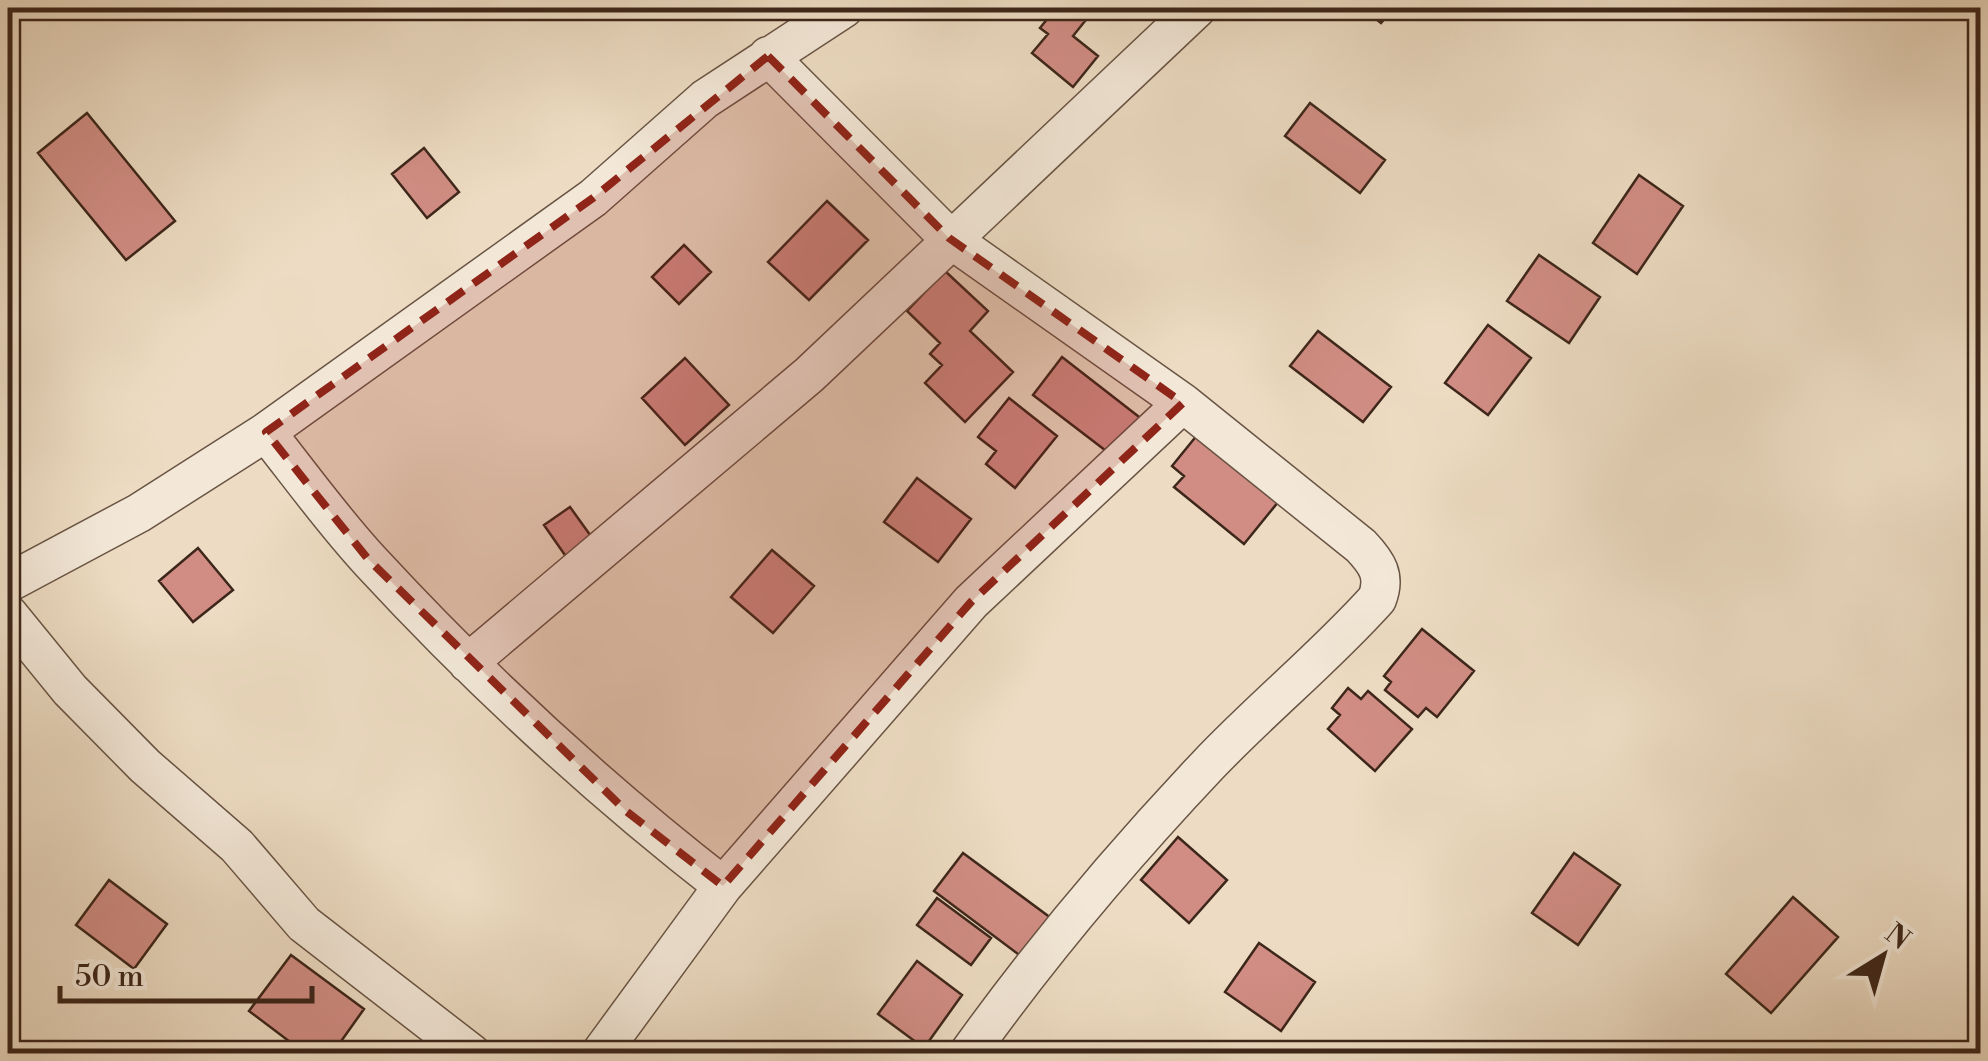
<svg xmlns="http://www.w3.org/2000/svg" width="1988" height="1061" viewBox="0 0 1988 1061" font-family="'Libre Bodoni',serif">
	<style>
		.building { fill: #d18d84; stroke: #3d261a; stroke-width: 2.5 }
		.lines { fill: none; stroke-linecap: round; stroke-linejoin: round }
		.minor-casing { stroke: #695444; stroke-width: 41 }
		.minor { stroke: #f3e8d8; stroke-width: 38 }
		.marked { fill: #8f2418; fill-opacity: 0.2; stroke: #8f2418; stroke-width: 8; stroke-dasharray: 20 12; stroke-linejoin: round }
	</style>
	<rect width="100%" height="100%" fill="#eddcc3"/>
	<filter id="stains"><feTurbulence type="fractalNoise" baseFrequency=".002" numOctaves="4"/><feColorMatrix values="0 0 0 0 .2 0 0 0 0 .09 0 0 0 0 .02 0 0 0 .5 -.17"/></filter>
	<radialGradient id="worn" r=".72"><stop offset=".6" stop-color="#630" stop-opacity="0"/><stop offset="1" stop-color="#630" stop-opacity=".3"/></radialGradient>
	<path class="building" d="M1056,8h13l16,13 -12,15 25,20 -25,31 -41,-34 16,-19 -8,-6z
		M1362,8h32l-13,15z
		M1310,103l75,57 -25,33 -75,-57z
		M87,113l88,108 -49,39 -88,-107z
		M424,148l35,44 -32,26 -35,-44z
		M1639,175l44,31 -46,68 -44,-31z
		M827,201l41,39 -59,60 -41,-38z
		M684,245l27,27 -32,32 -27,-27z
		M1539,255l61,42 -31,46 -62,-42z
		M945,271l43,40 -18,20 43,41 -48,50 -40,-39 17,-18 -12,-11 10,-11 -33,-32z
		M1488,325l43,33 -43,57 -43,-32z
		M1318,331l73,56 -28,35 -73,-56z
		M1062,357l81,63 -29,37 -81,-62z
		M685,358l44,47 -44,40 -43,-47z
		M1009,398l48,38 -42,52 -29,-24 10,-13 -18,-14z
		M1198,434l81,67 -35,43 -70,-57 10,-11 -12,-10z
		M917,478l54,41 -33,43 -54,-40z
		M570,507l23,32 -26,19 -23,-33z
		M198,548l35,42 -40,32 -34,-41z
		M772,550l42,36 -41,47 -42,-36z
		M1422,629l52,42 -37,46 -11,-9 -8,9 -33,-27 6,-8 -7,-6z
		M1348,688l13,11 7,-8 44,38 -37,42 -47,-42 12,-14 -8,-7z
		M1178,837l49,43 -38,43 -48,-43z
		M963,853l92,68 -29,39 -92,-69z
		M1574,853l46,32 -42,60 -46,-32z
		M109,880l58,44 -33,45 -58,-44z
		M1793,897l45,40 -67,76 -45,-39z
		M937,898l54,40 -20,27 -54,-40z
		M1259,943l56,39 -34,49 -56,-39z
		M291,955l73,54 -32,45h-26l-57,-43z
		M917,961l45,34 -38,53 -46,-34z"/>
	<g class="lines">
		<g class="minor-casing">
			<path id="minor" d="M768,56l181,182 234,165 178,143c16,17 25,30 16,53 -53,59 -115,109 -169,166 -86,91 -167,187 -240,289
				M266,432c34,43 67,89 105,130 109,118 226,226 352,324
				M8,583l131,-70 127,-81 327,-234 112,-99 139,-91
				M8,614l62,76 75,76 92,80 67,78 168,130
				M468,663l341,-288 388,-367
				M600,1054l123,-168 248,-284 212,-199"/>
		</g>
		<use href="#minor" class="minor"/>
	</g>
	<path class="marked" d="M768,56l181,182 234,165 -212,199 -248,284 -97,-75 -258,-252 -102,-127 327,-234z"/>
	<rect width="1988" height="1061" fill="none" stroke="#eddcc3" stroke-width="40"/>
	<rect x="10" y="10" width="1968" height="1041" fill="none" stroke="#3d261a" stroke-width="5"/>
	<rect x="20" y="20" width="1948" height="1021" fill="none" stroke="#3d261a" stroke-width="2.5"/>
	<g transform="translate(1883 956) rotate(37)" stroke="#f3e8d8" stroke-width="8" paint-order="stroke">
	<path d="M0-8L18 38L0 25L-18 38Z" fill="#3d261a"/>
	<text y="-15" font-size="28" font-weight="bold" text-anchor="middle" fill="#3d261a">N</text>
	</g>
	<path d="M60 986v15h252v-15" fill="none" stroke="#3d261a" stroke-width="5"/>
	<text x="75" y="986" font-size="30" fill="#3d261a" stroke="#f3e8d8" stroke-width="8" paint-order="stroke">50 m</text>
	<rect width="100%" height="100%" filter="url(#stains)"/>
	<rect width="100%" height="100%" fill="url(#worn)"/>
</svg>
